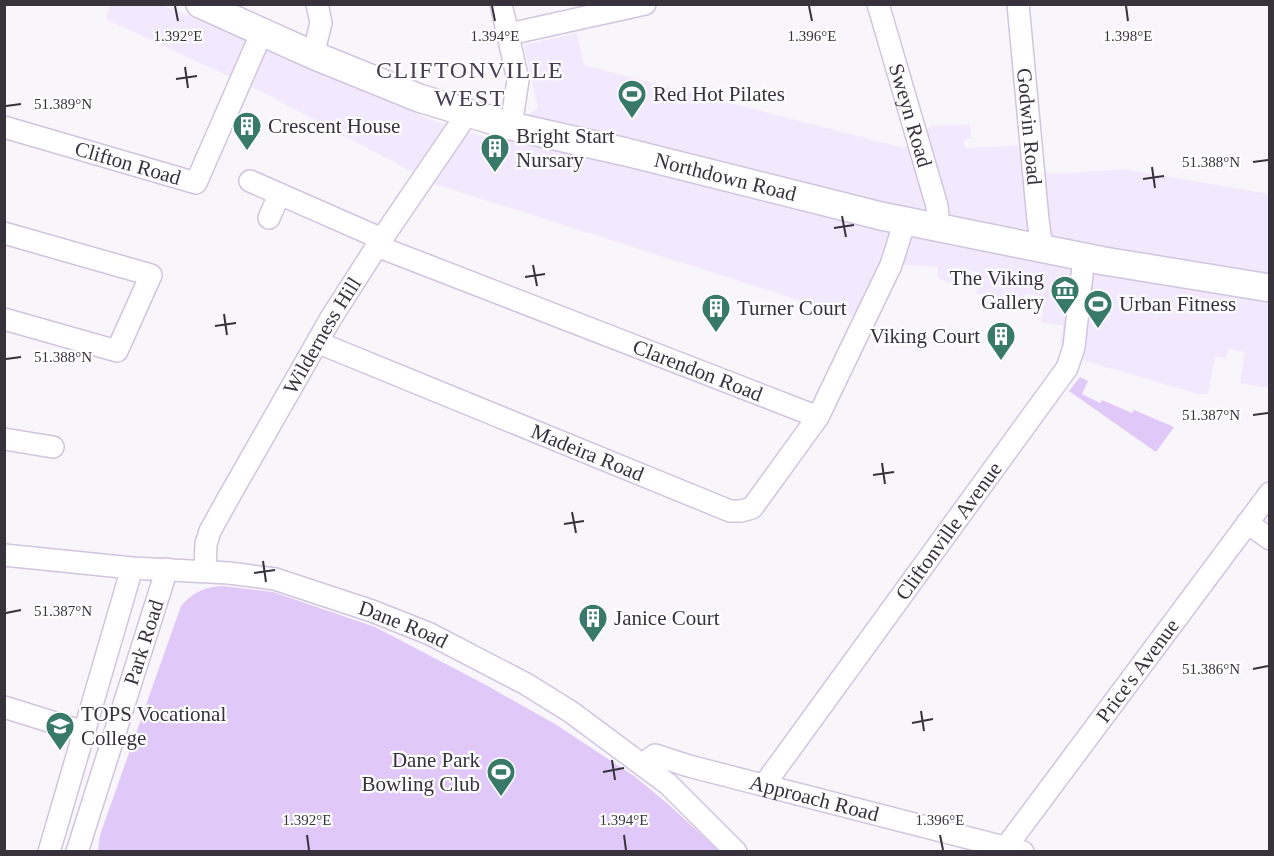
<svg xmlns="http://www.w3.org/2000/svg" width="1274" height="856" viewBox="0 0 1274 856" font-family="'Times New Roman',serif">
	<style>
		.built { fill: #f3e9fe }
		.green { fill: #e0c8f8 }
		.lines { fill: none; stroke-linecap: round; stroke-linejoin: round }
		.minor-casing { stroke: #d1c4df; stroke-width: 24 }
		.major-casing { stroke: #d1c4df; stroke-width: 30 }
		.minor { stroke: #fff; stroke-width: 21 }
		.major { stroke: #fff; stroke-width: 27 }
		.ticks { fill: none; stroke: #37323c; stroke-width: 2 }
		.labels { text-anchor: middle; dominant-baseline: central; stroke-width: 4.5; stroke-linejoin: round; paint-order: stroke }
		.poi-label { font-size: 21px; fill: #37323c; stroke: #fff; text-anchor: start }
		.street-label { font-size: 21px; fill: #37323c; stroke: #fff }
		.quarter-label { font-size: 24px; letter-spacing: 1.5px; fill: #483d53; stroke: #fff }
		.ticks-label { font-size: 15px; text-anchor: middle; fill: #37323c; stroke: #fff; stroke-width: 4.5; stroke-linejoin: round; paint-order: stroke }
	</style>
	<rect width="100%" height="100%" fill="#f8f6fb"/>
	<path class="built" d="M110,5h53l274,117 48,15 53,-28 -14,-64 53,-12 7,32 320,83 26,-22 40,-2 1,15h-7l1,9 56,-3 2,22 29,7 71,-5 146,25v194l-29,-5 5,-31 -15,-3 -1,-3 -2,12 -12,-1 -7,37h-10l-113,-33 -25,-16 3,-19 -22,-4 4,-25 -20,-3 -3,12 -7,-4 -4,2 -2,-4 -33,-6 5,-21 -24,-5 -5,16 -15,-6 1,-11 -34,-2 -36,19 -13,34 -420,-134 -167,-89 -162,-76z"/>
	<path class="green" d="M1080,377l8,4 -6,13 18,9 2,-3 30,13 2,-3 40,17 -18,25 -87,-61z
		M223,586l50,6 102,35 109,57 71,40 79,52 34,28 51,47h-621l2,-16 81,-229c13,-14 23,-19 42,-20z"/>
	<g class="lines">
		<g class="minor-casing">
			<g id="minor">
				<path d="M501,4l17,76 -7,46"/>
				<path id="s1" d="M878,4l59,202 2,21"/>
				<path id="s2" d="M1018,4l20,216 4,29"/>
				<path d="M509,34l136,-30"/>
				<path d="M313,55l8,-32 -4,-19"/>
				<path id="s3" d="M4,127l192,56 66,-151"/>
				<path d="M250,181l132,58"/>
				<path d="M269,218l10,-23"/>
				<path d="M4,233l147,42 -34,76 -113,-32"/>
				<path id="s4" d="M377,246l441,171"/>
				<path id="s5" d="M319,343l411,168h11l11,-3 66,-91 73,-152 14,-44"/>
				<path d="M4,439l49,8"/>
				<path d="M1247,523l23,16"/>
				<path id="s6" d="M4,555l128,13 97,5 46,6 97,32 58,23 96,50 45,28 97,72 68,68"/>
				<path id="s7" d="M205,571l1,-27 4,-13 20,-36 101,-177 46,-72 90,-132"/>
				<path d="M4,707l80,25"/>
				<path id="s8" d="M643,764l12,-9 34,11 334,86"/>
				<path id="s9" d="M764,785l303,-417 7,-21 10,-90"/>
				<path id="s10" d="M1006,847l264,-354"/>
				<path d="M49,852l83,-284"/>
				<path id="s11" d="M77,852l90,-283"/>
			</g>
		</g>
		<g class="major-casing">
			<g id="major">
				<path id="s12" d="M200,4l113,51 106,43 92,28 115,26 255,64 223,45 166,27"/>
			</g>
		</g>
		<use href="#minor" class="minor"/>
		<use href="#major" class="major"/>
	</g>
	<path class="ticks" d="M175,6l3,15M492,6l3,15M809,6l3,15M1126,6l2,15M185,67l3,21M176,79l21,-3M6,106l15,-2M1253,162l15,-2M1152,167l3,21M1143,179l21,-3M842,216l4,21M834,228l20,-3M533,265l4,21M525,277l20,-3M224,314l3,21M215,326l21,-3M6,359l15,-2M1253,415l15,-2M882,463l3,21M873,475l21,-3M572,512l4,21M564,524l20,-3M263,561l3,21M254,573l21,-3M6,613l15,-3M1253,669l15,-3M921,711l3,20M912,723l21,-4M612,760l3,20M603,772l21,-4M307,835l2,15M624,835l2,15M940,835l3,15"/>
	<defs>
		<g id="stadium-pin" transform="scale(1.5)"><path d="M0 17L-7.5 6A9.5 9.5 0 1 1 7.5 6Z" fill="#387969" stroke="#fff"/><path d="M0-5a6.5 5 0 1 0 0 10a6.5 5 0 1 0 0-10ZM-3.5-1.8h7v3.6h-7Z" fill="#fff"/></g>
		<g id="building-pin" transform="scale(1.5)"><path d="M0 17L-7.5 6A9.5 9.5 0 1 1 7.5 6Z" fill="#387969" stroke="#fff"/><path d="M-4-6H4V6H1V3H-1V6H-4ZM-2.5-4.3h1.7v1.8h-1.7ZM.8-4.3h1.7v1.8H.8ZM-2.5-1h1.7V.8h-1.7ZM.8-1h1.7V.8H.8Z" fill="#fff"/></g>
		<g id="museum-pin" transform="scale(1.5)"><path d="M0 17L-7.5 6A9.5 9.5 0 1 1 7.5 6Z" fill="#387969" stroke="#fff"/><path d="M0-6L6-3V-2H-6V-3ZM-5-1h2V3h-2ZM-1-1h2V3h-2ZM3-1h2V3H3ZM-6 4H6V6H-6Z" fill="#fff"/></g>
		<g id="university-pin" transform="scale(1.5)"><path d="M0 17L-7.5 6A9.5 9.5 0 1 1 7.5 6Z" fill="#387969" stroke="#fff"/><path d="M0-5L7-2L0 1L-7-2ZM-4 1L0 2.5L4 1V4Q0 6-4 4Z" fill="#fff"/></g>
	</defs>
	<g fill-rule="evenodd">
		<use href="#stadium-pin" x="632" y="94"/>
		<use href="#building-pin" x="247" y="126"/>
		<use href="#building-pin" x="495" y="148"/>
		<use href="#museum-pin" x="1065" y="290"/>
		<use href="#stadium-pin" x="1098" y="304"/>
		<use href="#building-pin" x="716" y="308"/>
		<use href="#building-pin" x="1001" y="336"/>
		<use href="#building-pin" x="593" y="618"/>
		<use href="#university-pin" x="60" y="726"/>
		<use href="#stadium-pin" x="501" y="772"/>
	</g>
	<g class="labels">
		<g class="poi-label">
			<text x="653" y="94">Red Hot Pilates</text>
			<text x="268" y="126">Crescent House</text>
			<text x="516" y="136">Bright Start<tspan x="516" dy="24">Nursary</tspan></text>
			<text x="1044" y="278" text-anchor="end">The Viking<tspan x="1044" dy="24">Gallery</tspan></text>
			<text x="1119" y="304">Urban Fitness</text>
			<text x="737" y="308">Turner Court</text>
			<text x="980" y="336" text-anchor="end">Viking Court</text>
			<text x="614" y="618">Janice Court</text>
			<text x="81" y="714">TOPS Vocational<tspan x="81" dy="24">College</tspan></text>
			<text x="480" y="760" text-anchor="end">Dane Park<tspan x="480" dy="24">Bowling Club</tspan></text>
		</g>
		<g class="street-label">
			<text stroke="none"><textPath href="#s1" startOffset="116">Sweyn Road</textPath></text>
			<text stroke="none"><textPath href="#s2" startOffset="123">Godwin Road</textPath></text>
			<text stroke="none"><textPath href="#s3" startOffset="129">Clifton Road</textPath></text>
			<text stroke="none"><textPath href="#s12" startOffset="555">Northdown Road</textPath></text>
			<text stroke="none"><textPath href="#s7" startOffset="266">Wilderness Hill</textPath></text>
			<text stroke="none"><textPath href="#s4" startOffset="344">Clarendon Road</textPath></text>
			<text stroke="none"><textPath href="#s5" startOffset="290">Madeira Road</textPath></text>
			<text stroke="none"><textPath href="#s9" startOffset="314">Cliftonville Avenue</textPath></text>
			<text stroke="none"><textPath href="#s6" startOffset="408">Dane Road</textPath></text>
			<text stroke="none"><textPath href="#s11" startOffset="220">Park Road</textPath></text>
			<text stroke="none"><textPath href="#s10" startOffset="220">Price's Avenue</textPath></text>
			<text stroke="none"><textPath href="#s8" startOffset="180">Approach Road</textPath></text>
		</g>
		<g class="quarter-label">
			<text x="470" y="70">CLIFTONVILLE<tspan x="470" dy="28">WEST</tspan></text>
		</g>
	</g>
	<g class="ticks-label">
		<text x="178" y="41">1.392°E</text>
		<text x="495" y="41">1.394°E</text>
		<text x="812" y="41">1.396°E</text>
		<text x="1128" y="41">1.398°E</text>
		<text x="63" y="109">51.389°N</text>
		<text x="1211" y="167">51.388°N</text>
		<text x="63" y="362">51.388°N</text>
		<text x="1211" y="420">51.387°N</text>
		<text x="63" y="616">51.387°N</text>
		<text x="1211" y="674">51.386°N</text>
		<text x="307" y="825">1.392°E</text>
		<text x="624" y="825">1.394°E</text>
		<text x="940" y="825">1.396°E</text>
	</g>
	<rect width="1274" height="856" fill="none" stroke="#37323c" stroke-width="12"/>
</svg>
